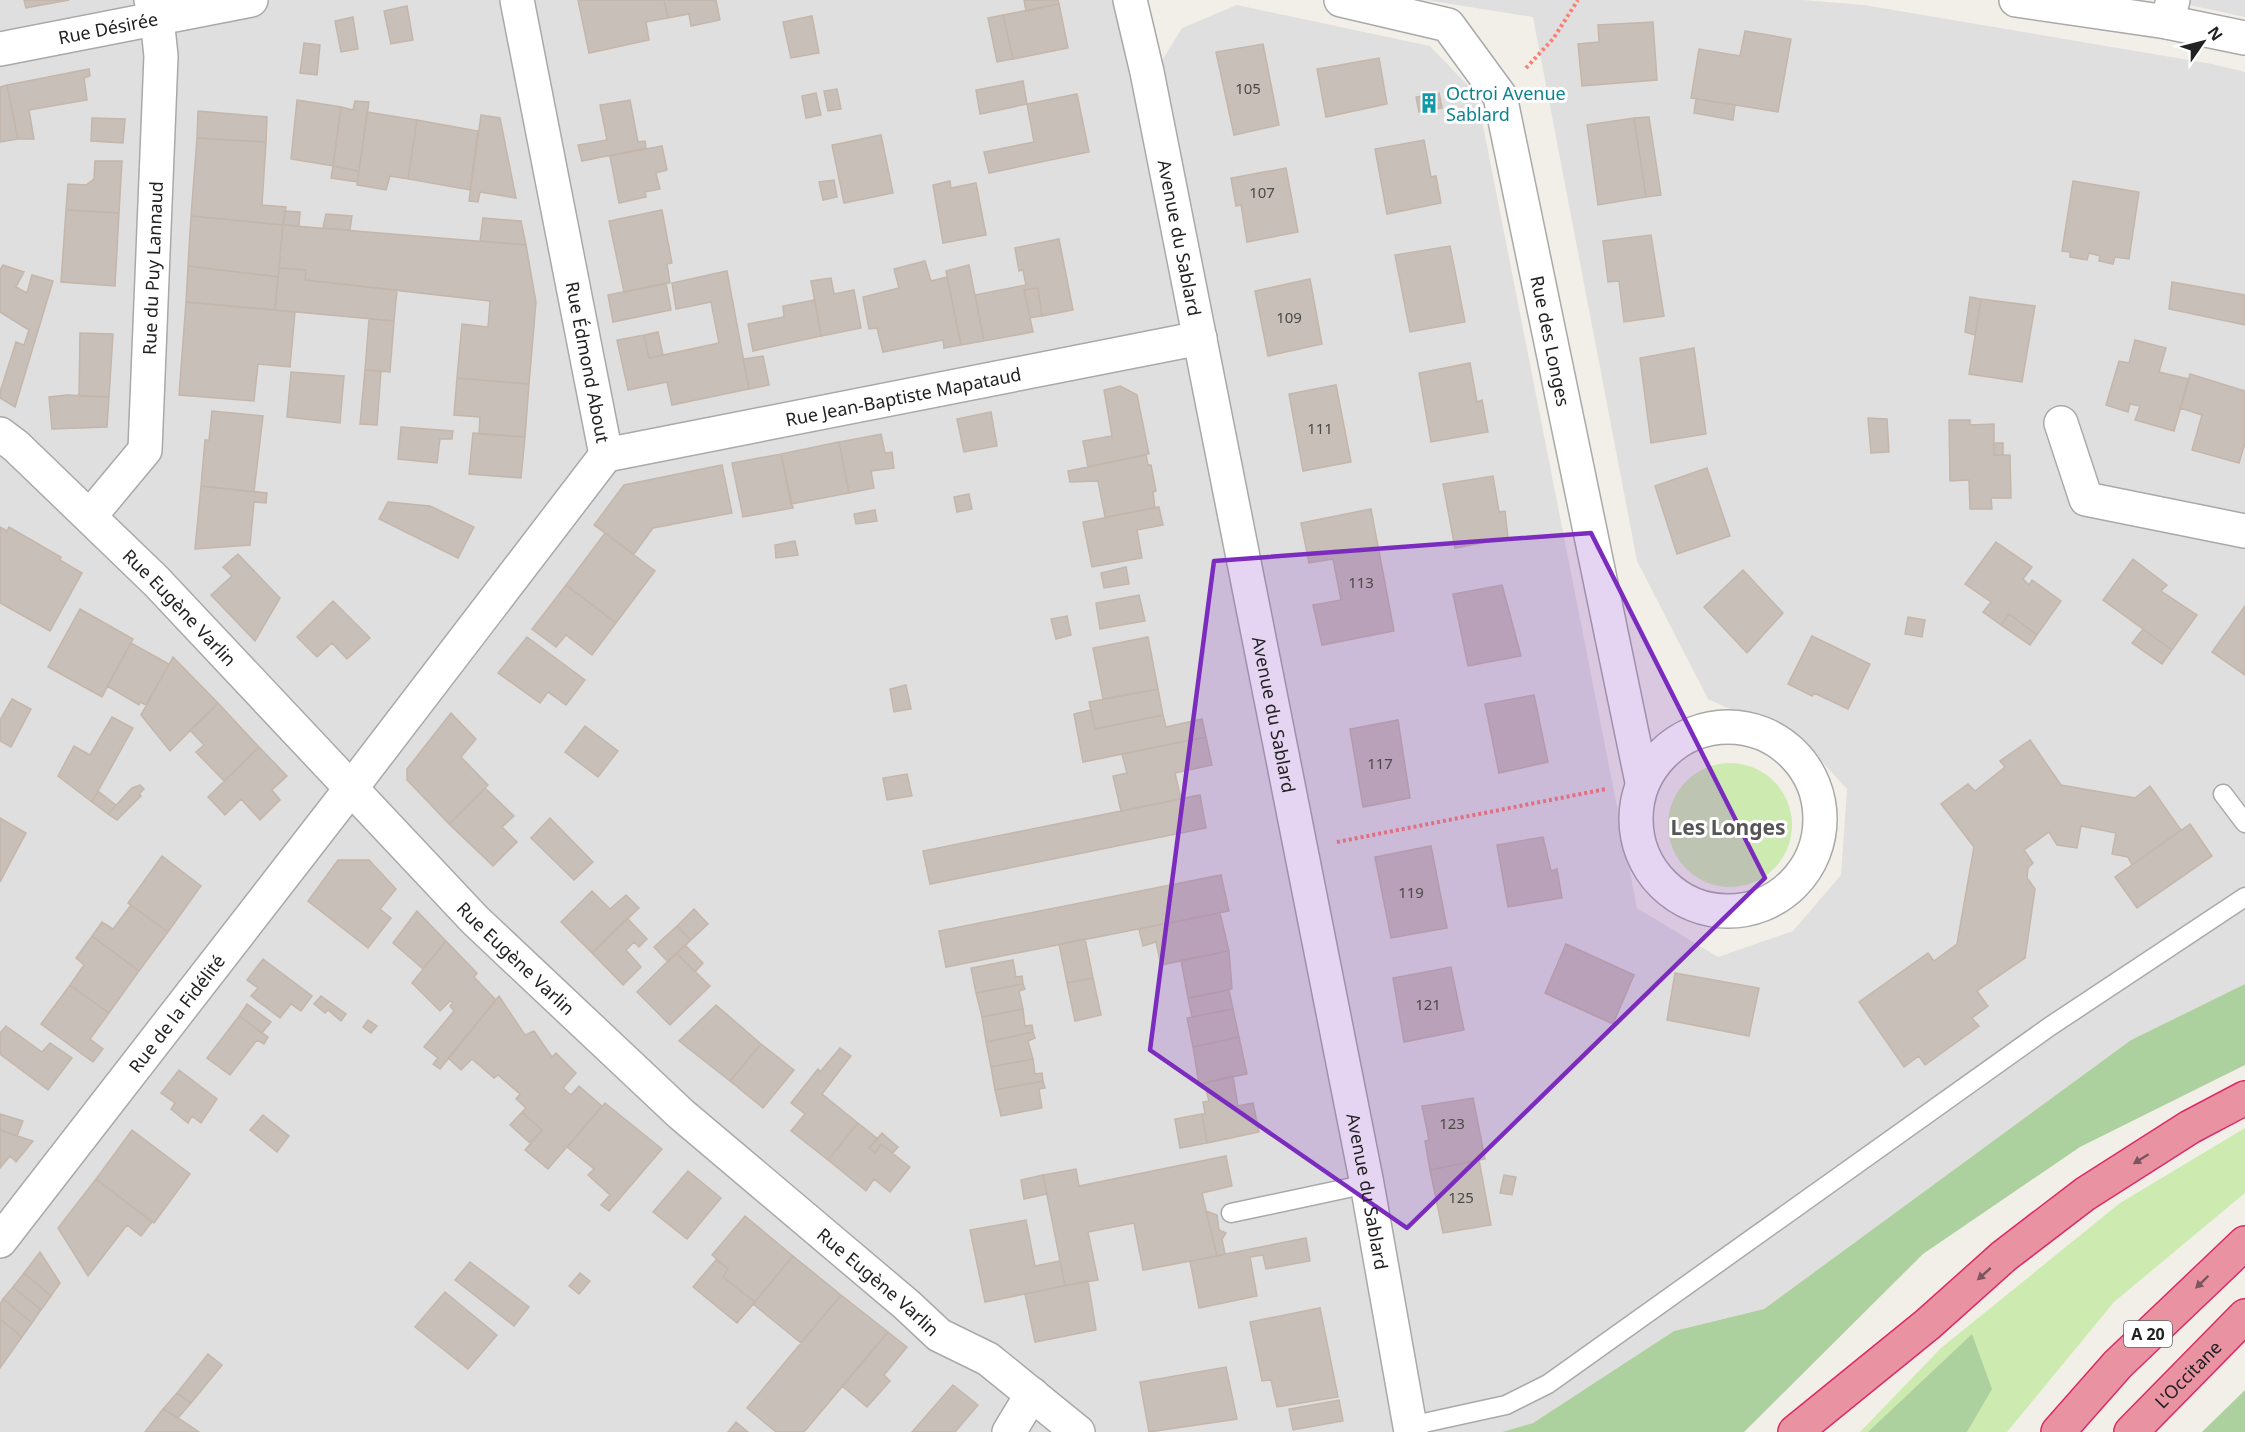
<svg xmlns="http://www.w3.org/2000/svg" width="2245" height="1432" viewBox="0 0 2245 1432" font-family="'Noto Sans',sans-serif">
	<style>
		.residential { fill: #e0dfdf }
		.grass { fill: #cdebb0 }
		.forest { fill: #add19e }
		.building { fill: #c7bfb8; stroke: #c4b6ab; stroke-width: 1.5 }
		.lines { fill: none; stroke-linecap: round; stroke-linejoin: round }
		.service-casing { stroke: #a9a9a9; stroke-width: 21 }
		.minor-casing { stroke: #a9a9a9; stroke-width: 36 }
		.tertiary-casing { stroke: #a9a9a9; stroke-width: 36 }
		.motorway-casing { stroke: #dc2a67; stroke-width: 36 }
		.path { stroke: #fa8072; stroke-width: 4; stroke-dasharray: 3 3; stroke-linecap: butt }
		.service { stroke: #fff; stroke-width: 18 }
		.minor { stroke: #fff; stroke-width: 33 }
		.tertiary { stroke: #fff; stroke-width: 33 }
		.motorway { stroke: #e892a2; stroke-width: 33 }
		.oneway { fill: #7b545c }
		.marked { fill: #7b2cbf; fill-opacity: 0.2; stroke: #7b2cbf; stroke-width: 4.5; stroke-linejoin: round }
		.labels { text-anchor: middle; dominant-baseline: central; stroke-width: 6; stroke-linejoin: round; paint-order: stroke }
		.number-label { font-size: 15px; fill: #4b4948 }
		.shield { fill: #fff; stroke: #646464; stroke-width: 1.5 }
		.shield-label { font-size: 16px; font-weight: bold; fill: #222 }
		.street-label { font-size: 18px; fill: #222; stroke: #fff }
		.culture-label { font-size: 18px; fill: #0d838f; stroke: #fff; text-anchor: start }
		.quarter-label { font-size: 21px; font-weight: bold; fill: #555; stroke: #fff }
	</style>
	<rect width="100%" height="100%" fill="#f2efe9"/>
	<path class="residential" d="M0,0h1136l19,72 27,-44 55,-23 193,41 47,49 160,813 81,49 75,-26 48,-56 6,-86 -42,-46 -97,-44 -71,-138 -104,-544 -107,-17h377l61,5 348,59 33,8v912l-114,56 -367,269 -90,22 -141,92 -31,9h-1502z
		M2166,0h79v17z"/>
	<path class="grass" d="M1668 825a62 62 0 1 1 124 0a62 62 0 1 1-124 0Z
		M2245,1128v65l-131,109 -107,130h-147l81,-84 179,-145z"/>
	<path class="forest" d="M2245,984v81l-165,82 -157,107 -179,178h-242l31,-9 141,-92 90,-22 367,-269z
		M1972,1334l20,55 -25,43h-99z
		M2245,1390v42h-43z"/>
	<path class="building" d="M24,0h45l-43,8z
		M578,0h86l4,18 -22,4 3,18 -60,13z
		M664,0h52l4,20 -29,6 -2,-12 -21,4z
		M1024,0h34l1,4 -33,7z
		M1059,4l9,44 -55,11 -10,-44z
		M407,6l6,34 -22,4 -7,-33z
		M1003,15l10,44 -16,3 -9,-44z
		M812,16l7,37 -28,5 -8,-36z
		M353,17l5,32 -17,3 -6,-31z
		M1653,22l4,58 -75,6 -4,-42 21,-2 -1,-17z
		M1745,31l46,8 -13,73 -87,-14 8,-49 41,7z
		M304,43l16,2 -3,30 -17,-2z
		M1263,44l16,81 -45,10 -18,-83z
		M1379,58l8,46 -61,13 -9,-48z
		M89,69l1,7 -6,2 3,22 -58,10 5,29h-16l-11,-54z
		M1023,81l4,23 -47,10 -4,-24z
		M7,85l11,54 -18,3v-55z
		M837,89l4,20 -13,2 -4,-20z
		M816,93l5,22 -15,3 -4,-22z
		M1439,93l3,15 -23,4 -3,-15z
		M1077,94l12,58 -100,21 -5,-21 50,-10 -7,-38z
		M1696,99l39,6 -2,15 -39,-7z
		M297,100l44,7 -8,59 -42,-7z
		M630,100l8,42 7,-1 1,7 -64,13 -4,-16 29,-5 -7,-35z
		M355,101l14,1 -10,69 -26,-5 8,-59 12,3z
		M198,111l69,6 -1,25 -69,-4z
		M367,112l50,8 -9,59 -18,-3 -4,14 -29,-5z
		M481,115l19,3 16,80 -36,-6 -2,10 -9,-1z
		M1649,117l12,78 -15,2 -12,-79z
		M92,118l33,1 -2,24 -32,-2z
		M1634,118l12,79 -48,8 -11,-80z
		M417,120l61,11 -8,59 -62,-11z
		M881,135l12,58 -49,10 -12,-58z
		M197,138l69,4 -4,63 24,2 -3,18 -92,-9z
		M1424,140l7,37 5,-1 5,27 -54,11 -12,-65z
		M662,146l5,24 -11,3 4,16 -15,3 1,5 -27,6 -9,-47z
		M95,161h27l-3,52 -53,-3 2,-26 18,1 8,-6z
		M333,166l26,5 -2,11 -26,-4z
		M1286,168l12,64 -51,10 -6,-37 -5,1 -5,-28z
		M834,180l3,17 -14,3 -4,-18z
		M950,181l1,7 25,-5 10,52 -43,8 -10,-58z
		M2073,181l66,11 -10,67 -14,-2 -2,7 -14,-3 1,-5 -11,-3 -2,7 -17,-3v-5l-8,-1z
		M66,210l53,3 -4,73 -54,-4z
		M662,210l10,53 -5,1 3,19 -46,9 -15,-71z
		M285,211l15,1 -1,14 -16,-1z
		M326,214l26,2 -2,14 -27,-2z
		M191,216l92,9 -5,52 -90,-11z
		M483,218l38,3 5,24 -46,-4z
		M283,225l243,20 10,57 -7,82 -72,-6 5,-54 26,3 2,-26 -185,-21 1,-10 -27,-2z
		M1651,235l13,81 -40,6 -5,-41 -11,1 -5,-41z
		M1059,239l14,71 -31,6 -4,-28 -14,2 9,42 -49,9 -9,-46 51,-10 -3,-15 -4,1 -4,-23z
		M1450,246l15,76 -55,10 -15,-77z
		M925,261l6,20 16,-4 14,68 -17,3 -1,-8 -60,12 -6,-24 -8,1 -6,-32 36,-9 -5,-19z
		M3,265l21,7 -8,15 11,6 5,-18 21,6 -38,126 -15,-9v-6l16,-50 8,3 5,-15 -29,-18v-42z
		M969,265l15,76 -23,4 -15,-74z
		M188,266l90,11 -3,33 -89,-8z
		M279,268l27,2 -1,10 92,10 -3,31 -119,-11z
		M727,271l22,118 -77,16 -5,-23 -39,8 -11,-50 27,-5 5,23 70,-15 -8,-41 -35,7 -4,-26z
		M831,278l3,16 20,-4 7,38 -40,8 -10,-55z
		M1310,279l12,65 -54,12 -13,-65z
		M2172,282l73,13v30l-76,-16z
		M666,283l5,27 -58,12 -5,-27z
		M1038,288l4,28 -12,2 -6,-28z
		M1970,297l11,2 -6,36 -10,-3z
		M1981,299l54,7 -13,76 -53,-8z
		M815,300l6,36 -68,15 -5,-27 36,-7 -1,-11z
		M186,302l109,10 -5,55 -32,-3 -4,37 -75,-6z
		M369,319l25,2 -4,51 -25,-2z
		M658,332l5,23 -14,3 -5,-23z
		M80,333l33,1 -4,63 -30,-1z
		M2135,340l31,8 -7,24 30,7 -15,52 -39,-11 5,-14 -10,-2 -2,8 -22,-7 13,-44 10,2z
		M1694,348l12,86 -55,9 -11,-85z
		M763,356l6,29 -20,4 -6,-30z
		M1470,363l7,39 5,-2 6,32 -57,10 -12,-69z
		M365,370l16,1 -4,54 -17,-1z
		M291,372l53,4 -4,47 -53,-6z
		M2190,374l55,17v52l-6,20 -47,-13 10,-35 -22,-7z
		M457,378l72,6 -4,53 -46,-3 1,-17 -26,-2z
		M1336,385l15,77 -48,9 -14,-77z
		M1120,386l17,9 12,59 -61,13 -5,-26 29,-5 -8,-46z
		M67,395l42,2 -2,30 -55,2 -3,-32z
		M212,411l51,5 -9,76 -53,-6 4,-46h4z
		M991,412l6,34 -33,6 -7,-33z
		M1868,418l19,1 2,33 -18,1z
		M1949,420h21v5l24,-1v31h16l1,43h-20l1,11h-22l-1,-29 -19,1z
		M401,427l52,4 -1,8h-12l-3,24 -39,-4z
		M473,433l52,4 -4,41 -52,-4z
		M881,434l4,19 7,-1 2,16 -23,3 3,17 -25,5 -10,-51z
		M839,442l10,51 -58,11 -10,-50z
		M1994,443h9v12h-9z
		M781,454l12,54 -50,9 -11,-54z
		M1146,455l2,10h3l5,26 -3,1 2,16 -50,9 -7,-36 -28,1 -2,-11z
		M722,465l10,48 -79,15 -19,26 -40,-29 30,-40z
		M1707,468l23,68 -53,18 -22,-68z
		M1493,476l6,36 6,-1 3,27 -53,10 -12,-64z
		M201,486l66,7 -1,10 -12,-1 -4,43 -55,4z
		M969,494l3,15 -15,3 -3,-15z
		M388,502l42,4 44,21 -16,31 -79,-39z
		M1159,507l4,18 -26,5 5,28 -50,9 -9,-45z
		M1371,509l23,122 -72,14 -9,-40 28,-5 -8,-41 -24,4 -8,-40z
		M875,510l2,11 -21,3 -2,-10z
		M0,527l7,4 2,-4 52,30 -1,3 22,13 -32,58 -50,-28z
		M605,533l50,38 -39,52 -50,-38z
		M795,541l3,14 -22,3 -1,-13z
		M1996,542l36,25 -9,12 6,6 3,-5 29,21 -24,34 -28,-21 -8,11 -18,-13 8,-10 -26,-18z
		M238,554l42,44 -25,43 -44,-46 21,-19 -9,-9z
		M2133,559l34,26 -6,6 36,24 -25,35 -69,-50z
		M1126,567l3,17 -25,4 -3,-15z
		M1743,570l40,43 -36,40 -43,-46z
		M566,585l50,38 -24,32 -26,-20 -10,12 -24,-18z
		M1502,585l19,71 -53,10 -15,-72z
		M1139,595l6,26 -45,8 -4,-26z
		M333,601l37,37 -23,21 -15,-16 -15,14 -20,-20z
		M2245,606v69l-33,-23z
		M80,609l53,30 -31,58 -54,-30z
		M2009,614l28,21 -7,10 -29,-20z
		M1067,616l4,19 -15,4 -5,-20z
		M1908,617l17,3 -3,17 -17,-3z
		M2143,629l29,21 -10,14 -30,-21z
		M1812,636l58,28 -22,45 -34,-16 -2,3 -24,-12z
		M527,637l58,43 -19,25 -18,-13 -8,11 -42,-30z
		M1148,637l10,52 -55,10 -10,-51z
		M131,643l38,21 -23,41 -6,-3 -1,3 -32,-19z
		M173,657l45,46 -48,48 -29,-36z
		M906,685l5,24 -17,3 -4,-23z
		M1158,689l5,26 -68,14 -6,-27z
		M1534,695l14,67 -49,11 -14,-69z
		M12,699l19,10 -20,38 -11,-6v-21z
		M218,703l41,44 -35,34 -28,-29 8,-7 -14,-15z
		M1091,710l4,19 68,-14 3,12 36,-8 4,18 -123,25 -9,-48z
		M451,713l25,26 -15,18 27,28 -39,39 -42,-44v-11z
		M112,717l21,11 -41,74 -34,-26 16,-30 16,9z
		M1398,720l12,78 -47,9 -13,-78z
		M585,726l33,25 -20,26 -33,-25z
		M1206,737l6,28 -37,8 6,26 -60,12 -8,-35 14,-3 -5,-19z
		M2030,740l31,45 74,13 15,-12 31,44 -49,35 -4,-8 -16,-3 4,-21 -35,-7 -4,22 -20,-3 -8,-13 -25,18 9,13 -5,5 -1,10 8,11 -10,69 -48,33 11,15 -16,12 7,8 -54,39 -6,-9 -15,11 -45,-65 69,-49 6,8 23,-17 17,-97 -33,-43 27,-20 7,7 30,-24 -5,-6z
		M259,747l28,29 -15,14 8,10 -20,20 -19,-21 -16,16 -17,-18z
		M907,774l5,22 -25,4 -4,-22z
		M140,785l4,4 -5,5 2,2 -24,24 -9,-6 24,-26z
		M485,788l29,28 -12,11 15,15 -24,24 -44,-42z
		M98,791l18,14 -8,9 -16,-12z
		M1200,795l6,33 -276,56 -7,-33z
		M0,818l26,15 -26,49z
		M550,818l43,44 -19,18 -43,-42z
		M2190,824l22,32 -75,52 -22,-31z
		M1543,837l8,34 6,-2 5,29 -54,9 -11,-62z
		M1431,846l16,82 -56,10 -16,-81z
		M162,856l39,30 -33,46 -40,-29z
		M338,860h31l27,29 -16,20 11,9 -23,30 -60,-47z
		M1221,875l8,36 -283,56 -7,-36z
		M592,891l18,18 16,-14 13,13 -47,45 -31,-31z
		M131,905l37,27 -29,39 -47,-35 10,-14 11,7z
		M694,909l14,15 -17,16 -14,-14z
		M417,911l29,30 -23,28 -30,-26z
		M1220,913l9,38 -68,14 -5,-23 -13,4 -4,-17z
		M627,918l20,21 -8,8 -5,-5 -8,8 15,17 -18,18 -31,-32z
		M677,926l14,14 -23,22 -14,-15z
		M92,936l47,35 -30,42 -39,-28 14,-20 -8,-7z
		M1085,939l8,39 -26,5 -8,-39z
		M446,941l31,32 -3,4 22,23 -56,69 -7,-5 5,-6 -14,-11 30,-36 -4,-5 3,-3 -3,-2 -10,10 -28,-28z
		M1566,944l68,31 -21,49 -68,-31z
		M685,945l18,18 -8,9 -19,-19z
		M1229,951l3,38 -44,9 -7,-38z
		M676,953l34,33 -40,39 -33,-33z
		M263,959l49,37 -11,15 -10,-7 -11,14 -29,-22 7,-8 -11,-8z
		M1013,960l3,17 6,-1 1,8 -47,9 -5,-25z
		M1451,967l13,63 -60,12 -11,-64z
		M1675,973l84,15 -10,48 -82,-16z
		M1093,978l8,37 -26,6 -8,-38z
		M1023,984l2,5 -6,2 4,18 -41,8 -6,-24z
		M70,985l39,28 -19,26 13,10 -10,13 -52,-38z
		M1229,990l4,19 -41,8 -4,-19z
		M321,996l25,18 -5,7 -13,-11 -3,3 -11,-9z
		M499,996l26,39 9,-4 18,26 4,-4 20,20 -13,15 8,7 8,-9 23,20 -54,63 -23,-19 17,-20 -20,-18 4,-4 -10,-9 4,-5 -22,-19 -4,3 -22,-19 -11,11 -13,-12z
		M247,1004l24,18 -9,11 -23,-17z
		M716,1005l45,39 -31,37 -51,-40z
		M1023,1009l2,17 7,-1 1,7 -47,10 -4,-25z
		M1233,1009l6,28 -46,10 -6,-29z
		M239,1016l29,21 -4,7 -7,-4 -27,35 -23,-17z
		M368,1020l9,6 -6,7 -8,-6z
		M6,1026l36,26 8,-9 22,15 -24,32 -48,-36v-21z
		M1033,1032l2,6 -7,3 5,18 -42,8 -5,-25z
		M1239,1037l8,37 -48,10 -6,-37z
		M761,1044l33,26 -31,38 -33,-27z
		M840,1048l11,8 -29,38 36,29 -30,37 -37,-29 14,-17 -14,-11 27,-34 2,3z
		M1033,1059l2,15 7,-1 1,8 -48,9 -4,-23z
		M179,1070l38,29 -16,24 -9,-7 -4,7 -17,-14 4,-6 -14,-10z
		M1233,1076l5,30 15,-3 6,29 -52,11 -5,-29h3l-2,-12 6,-1 -5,-18z
		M1043,1081l2,7 -6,1 3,19 -41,8 -6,-26z
		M1473,1098l12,61 -55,11 -5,-29 4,-1 -7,-34z
		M605,1103l57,46 -53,62 -8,-6 9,-10 -22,-20 6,-6 -27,-22z
		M522,1112l20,18 -12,13 -20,-18z
		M0,1114l23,7 -6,15 -17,-6z
		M1202,1114l5,29 -27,5 -5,-29z
		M263,1115l26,21 -12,16 -27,-22z
		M858,1123l20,16 -9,9 6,5 6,-9 29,23 -20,25 -16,-13 -8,12 -38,-31z
		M0,1130l33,11 -17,21 -6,-6 -10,12z
		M132,1130l58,44 -36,49 -58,-44z
		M882,1133l16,14 -5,6 -12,-9 -6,9 -6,-5z
		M1226,1156l6,30 -30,7 15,63 -74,14 -9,-47 -46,9 10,48 -33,6 -22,-111 33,-6 3,17z
		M1479,1160l12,65 -48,8 -13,-63z
		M688,1171l33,27 -34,41 -34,-27z
		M1043,1175l4,19 -23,5 -3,-19z
		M1504,1175l12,2 -4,18 -12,-2z
		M96,1179l56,43 -11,14 -14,-11 -39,51 -30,-48z
		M1206,1211l11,4 2,15 7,3 -4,6 3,15 -8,2z
		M745,1216l48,40 -38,46 -32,-25 5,-8 -16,-14z
		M1026,1220l9,46 25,-5 5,25 -80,16 -15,-72z
		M1306,1238l4,23 -44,8 -3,-14 -13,2 7,39 -58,12 -9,-47z
		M40,1252l20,31 -9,13 -27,-23z
		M793,1256l48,39 -40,48 -48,-39z
		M716,1260l12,9 -5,8 32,25 -18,21 -44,-36z
		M470,1262l59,45 -15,19 -59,-46z
		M24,1273l27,23 -10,14 -28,-23z
		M580,1273l10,8 -11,13 -10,-8z
		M1088,1281l8,49 -61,12 -10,-48z
		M13,1287l28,23 -9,13 -29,-24z
		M445,1292l52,43 -29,34 -53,-42z
		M841,1295l47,37 -84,100h-28l-29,-24z
		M3,1299l29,24 -10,14 -22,-18v-15z
		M1320,1308l18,89 -61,10 -6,-27 -9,1 -12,-59z
		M0,1319l22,18 -22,31z
		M888,1332l19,15 -23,28 6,6 -23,26 -25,-21z
		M208,1354l14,11 -31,38 -14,-10z
		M1226,1367l11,52 -88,13 -9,-50z
		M953,1385l25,20 -23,27h-43z
		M177,1393l14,10 -13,15 -15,-9z
		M1339,1400l4,21 -50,9 -4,-21z
		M163,1409l15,9 21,14h-54z
		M736,1422l12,10h-20z"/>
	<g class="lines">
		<g class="service-casing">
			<path id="service" d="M2223,794l22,29
				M1231,1213l136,-29
				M1410,1426l96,-21 42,-21 501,-357 196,-130"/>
		</g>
		<g class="minor-casing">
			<g id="minor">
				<path id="s1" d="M1341,0l107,25 52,71 142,686"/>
				<path d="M2167,22l6,-22"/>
				<path id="s2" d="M0,49l251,-49"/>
				<path d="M2061,423l25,76 159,32"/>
				<path id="s3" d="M606,455l594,-117"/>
				<path id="s4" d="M90,516l55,-66 16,-394 -4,-38 -6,-18"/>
				<circle cx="1728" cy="819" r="92"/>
				<path d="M352,787l254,-332 -89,-455"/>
			</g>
		</g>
		<g class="tertiary-casing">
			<g id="tertiary">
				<path id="s5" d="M1130,0l17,72 220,1112 44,248"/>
				<path d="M2016,0l151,22 78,16"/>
				<path id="s6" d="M0,434l16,12 140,135 319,339 206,194 226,191 32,30 49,24 90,73"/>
				<path id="s7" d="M0,1241l352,-454"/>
				<path d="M1009,1432l23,-38"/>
			</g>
		</g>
		<g class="motorway-casing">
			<g id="motorway">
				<path d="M1795,1432l133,-108 76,-68 81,-62 105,-67 55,-29"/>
				<path d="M2058,1432l60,-68 127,-121"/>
				<path id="s8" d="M2131,1432l114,-116"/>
			</g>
		</g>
		<path class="path" d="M1526,68l27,-29 25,-39
			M1337,842l269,-53"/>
		<use href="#service" class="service"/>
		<use href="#minor" class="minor"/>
		<use href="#tertiary" class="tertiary"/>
		<use href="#motorway" class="motorway"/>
	</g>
	<defs><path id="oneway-solid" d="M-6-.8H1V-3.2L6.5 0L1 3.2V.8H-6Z" transform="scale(1.5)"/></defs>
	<g class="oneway">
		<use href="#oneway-solid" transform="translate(2141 1159) rotate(148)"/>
		<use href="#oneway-solid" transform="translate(1984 1274) rotate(138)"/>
		<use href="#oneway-solid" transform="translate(2202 1282) rotate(136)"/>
	</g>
	<path class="marked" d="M1591,533l174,345 -358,350 -257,-178 64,-489z"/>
	<defs>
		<g id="building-bare" transform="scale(1.62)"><path d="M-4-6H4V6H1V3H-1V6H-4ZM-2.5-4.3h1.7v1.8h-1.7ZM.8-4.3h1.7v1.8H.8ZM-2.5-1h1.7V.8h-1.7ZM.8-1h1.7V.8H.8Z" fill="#0f9aa8" stroke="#fff" stroke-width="2.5" paint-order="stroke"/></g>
	</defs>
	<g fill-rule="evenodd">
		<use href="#building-bare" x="1429" y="103"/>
	</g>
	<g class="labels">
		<g class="number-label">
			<text x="1248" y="88">105</text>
			<text x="1262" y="192">107</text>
			<text x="1289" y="317">109</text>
			<text x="1320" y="428">111</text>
			<text x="1361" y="582">113</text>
			<text x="1380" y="763">117</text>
			<text x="1411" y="892">119</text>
			<text x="1428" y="1004">121</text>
			<text x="1452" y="1123">123</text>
			<text x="1461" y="1197">125</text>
		</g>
		<rect class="shield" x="2124" y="1321" width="48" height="26" rx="4.5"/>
		<g class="shield-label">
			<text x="2148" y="1334">A 20</text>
		</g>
		<g class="street-label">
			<text stroke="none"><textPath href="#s2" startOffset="110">Rue Désirée</textPath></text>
			<text stroke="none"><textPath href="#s5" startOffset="243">Avenue du Sablard</textPath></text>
			<text stroke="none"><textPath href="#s4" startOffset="268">Rue du Puy Lannaud</textPath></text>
			<text stroke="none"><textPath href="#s1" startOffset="448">Rue des Longes</textPath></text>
			<text transform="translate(588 362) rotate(79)">Rue Édmond About</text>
			<text stroke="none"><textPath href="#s3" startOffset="303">Rue Jean-Baptiste Mapataud</textPath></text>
			<text stroke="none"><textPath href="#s6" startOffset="250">Rue Eugène Varlin</textPath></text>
			<text stroke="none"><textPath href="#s5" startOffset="729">Avenue du Sablard</textPath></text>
			<text stroke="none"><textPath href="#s6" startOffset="736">Rue Eugène Varlin</textPath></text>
			<text stroke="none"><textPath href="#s7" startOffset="288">Rue de la Fidélité</textPath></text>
			<text stroke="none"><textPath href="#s5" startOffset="1215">Avenue du Sablard</textPath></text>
			<text stroke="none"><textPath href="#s6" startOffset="1222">Rue Eugène Varlin</textPath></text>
			<text stroke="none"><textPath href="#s8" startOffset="81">L'Occitane</textPath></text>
		</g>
		<g class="culture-label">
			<text x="1446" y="93">Octroi Avenue<tspan x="1446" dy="21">Sablard</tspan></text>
		</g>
		<g class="quarter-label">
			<text x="1728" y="827">Les Longes</text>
		</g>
	</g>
	<g transform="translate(2203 42) rotate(55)" stroke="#ffffff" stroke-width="4.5" paint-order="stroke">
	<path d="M0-4.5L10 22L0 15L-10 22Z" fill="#222222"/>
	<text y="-9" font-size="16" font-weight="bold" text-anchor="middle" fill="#222222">N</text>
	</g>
</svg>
